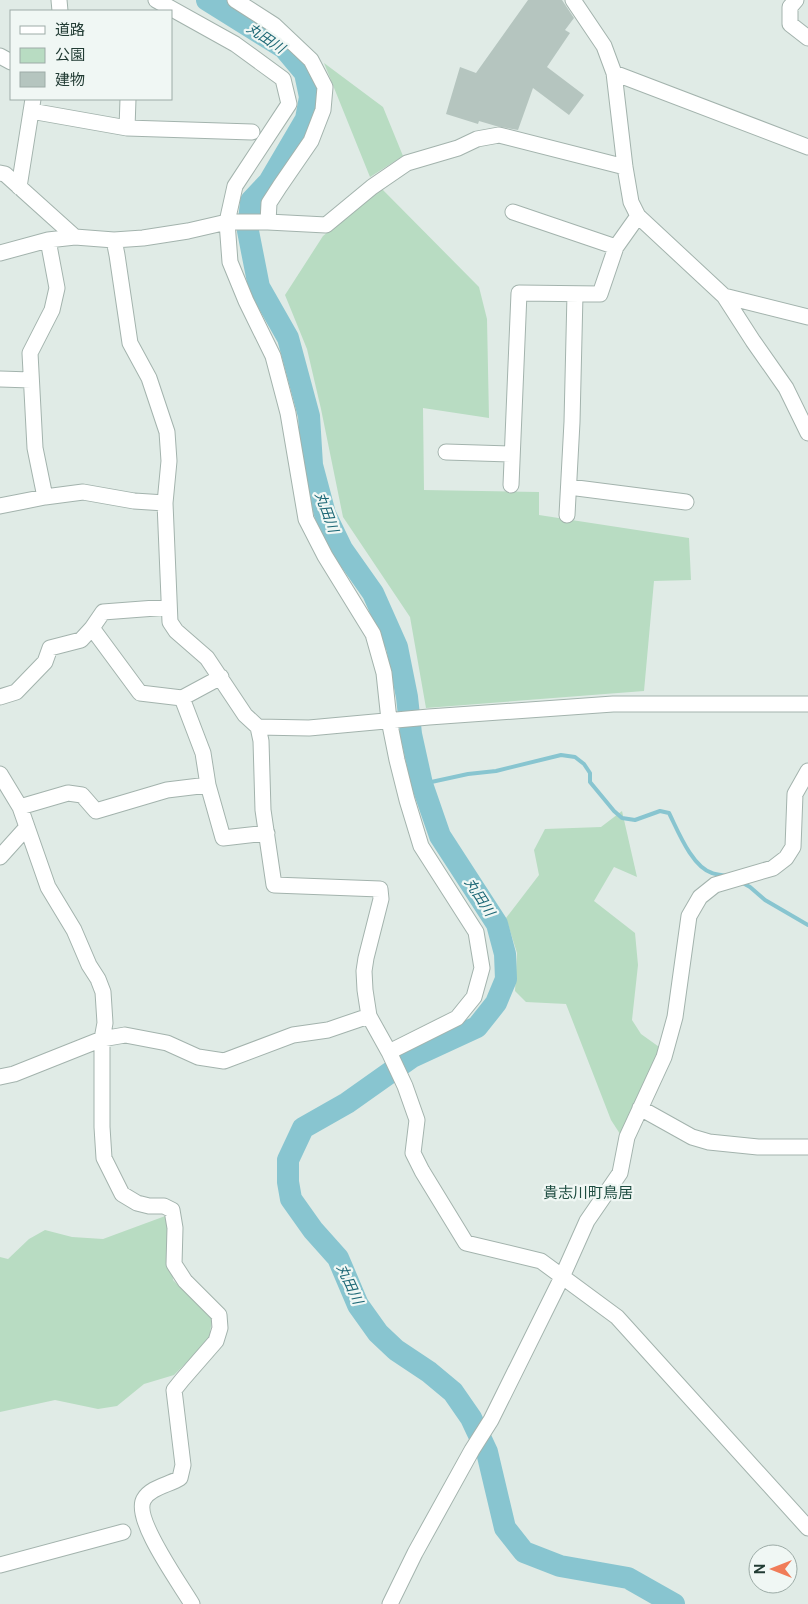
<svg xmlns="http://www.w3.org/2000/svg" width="808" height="1604" viewBox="0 0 808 1604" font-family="'Public Sans','Noto Sans JP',sans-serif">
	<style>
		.green { fill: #b8dcc2 }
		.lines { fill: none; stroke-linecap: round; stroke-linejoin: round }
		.stream { stroke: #88c5d0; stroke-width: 4 }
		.river { stroke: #88c5d0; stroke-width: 22 }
		.building { fill: #b5c5bf }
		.minor-casing { stroke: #a3b3ad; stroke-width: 17 }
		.minor { stroke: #fff; stroke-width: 15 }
		.labels { text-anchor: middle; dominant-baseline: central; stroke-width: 4.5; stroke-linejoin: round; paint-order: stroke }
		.water-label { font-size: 14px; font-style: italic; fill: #1c6775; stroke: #f0f7f4 }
		.quarter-label { font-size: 15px; fill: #1d4c40; stroke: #f0f7f4 }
	</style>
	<rect width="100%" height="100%" fill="#e0ebe6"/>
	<path class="green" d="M324,63l59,44 20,49 -33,21z
		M381,188l98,99 8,32 2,99 -66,-10 1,82 115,2v23l150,23 2,42 -37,1 -10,110 -218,17 -16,-91 -67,-100 -22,-108 -14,-60 -22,-54 38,-59z
		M622,811l15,66 -23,-10 -20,34 41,32 3,32 -6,55 9,14 21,15 -40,88 -11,-17 -45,-116 -40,-2 -11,-11 2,-38 -11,-35 33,-43 -5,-25 11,-21 56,-2z
		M168,1215l5,65 39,39 -3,21 -35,35 -30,9 -27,22 -19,3 -43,-9 -55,12v-155l8,2 21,-20 16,-9 27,7 31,2z"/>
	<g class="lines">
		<path class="stream" d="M422,784l46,-10 28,-3 65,-16 14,2 9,7 6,9v9l24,29 8,7 13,2 25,-9 9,2c9,18 23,54 43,60 5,2 11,2 16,3
			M741,882l9,5 15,13 43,25"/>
		<path class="river" d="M207,0l77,48 21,25 5,24 -4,22 -37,63 -18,19 -3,30 11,56 29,51 21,78 3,49 13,49 17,35 31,44 24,54 10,50 4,37 11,50 18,52 57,88 8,30 1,25 -10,24 -19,24 -65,30 -65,46 -44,25 -15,32v22l3,17 22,31 25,28 20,47 20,28 18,17 33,22 24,20 18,26 16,34 18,76 19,24 36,14 68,12 46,26"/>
	</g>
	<path class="building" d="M528,0h34l12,18 -9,12 5,3 -23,34 37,28 -15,20 -36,-27 -15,42 -22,-4 -17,-5 -1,3 -32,-10 14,-47 16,6z"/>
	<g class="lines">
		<g class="minor-casing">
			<path id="minor" d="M59,0l1,11
				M156,0l79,44 48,35 6,25 -54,82 -8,36 3,40 16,39 27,55 15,57 18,106 19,37 48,78 11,39 5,47 8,40 10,40 14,46 55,86 6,36 -8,29 -17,21 -68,34
				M235,0l39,25 37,35 14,27 -2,23 -12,31 -31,45 -11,17 -1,19
				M573,0l31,46 10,27 11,94 6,35 7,14 86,80 29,45 33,47 22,45
				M796,0l-6,7v17l18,14
				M0,56l11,6
				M614,73l194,74
				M31,111l96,17 125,4
				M127,128l1,-29
				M0,173l5,1 70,63
				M19,187l14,-88
				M513,212l103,35
				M114,240l3,15 13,88 19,35 18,54 2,29 -4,42 5,119 6,9 31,27 38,57 13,12 3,14 2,69 11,75 106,4 1,10 -15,59 -2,13 1,19 4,26 20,36 16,34 12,34 -4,33 9,18 44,72 75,18 76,56 191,211
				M0,253l48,-13 27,-3 39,3 29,-2 45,-7 39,-9h41l58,3 46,-38 35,-24 51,-15 19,-9 22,-4 126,32
				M724,296l84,21
				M0,379l31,1
				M446,452l66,2
				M511,485l8,-192 81,1 16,-47 22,-31
				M569,487l117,15
				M45,497l-10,-49 -5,-95 22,-43 5,-22 -9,-48
				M0,506l45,-9 38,-5 51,9 31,2
				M567,515l5,-93 3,-128
				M92,628l48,65 42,5 39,-21
				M0,697l16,-5 29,-30 5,-14 31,-8 11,-12 11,-16 66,-5
				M182,698l21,55 5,32
				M258,727l51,1 120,-11 184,-13h195
				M0,774l20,33 28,80 26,43 15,35 9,14 5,13 2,31 -3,16v88l2,31 18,36 15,9 12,3h15l8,4 3,18 -1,36 11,17 34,34 1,13 -4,13 -34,39 -8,10 9,75 -3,13c-11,7 -29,9 -36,21 -12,19 37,86 48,105
				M20,807l48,-14 14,2 14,16 71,-21 41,-5 15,53 44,-5
				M0,857l27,-30
				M0,1077l14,-3 88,-35 23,-4 42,8 31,14 26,4 69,-26 35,-5 41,-14
				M640,1108l52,29 17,5 49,5h50
				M0,1565l123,-33
				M390,1604l25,-51 57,-103 19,-30 71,-143 25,-56 33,-48 7,-36 37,-80 11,-40 14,-101 11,-19 15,-12 58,-17 13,-10 7,-11 2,-53 13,-23"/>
		</g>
		<use href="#minor" class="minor"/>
	</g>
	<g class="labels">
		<g class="water-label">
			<text transform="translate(266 38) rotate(34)">丸田川</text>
			<text transform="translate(327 512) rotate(70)">丸田川</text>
			<text transform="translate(480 897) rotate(57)">丸田川</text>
			<text transform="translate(350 1284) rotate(65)">丸田川</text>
		</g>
		<g class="quarter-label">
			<text x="588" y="1192">貴志川町鳥居</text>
		</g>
	</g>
	<rect x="10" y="10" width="162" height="90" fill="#f0f7f4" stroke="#9daca7"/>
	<rect x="20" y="26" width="25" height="8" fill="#ffffff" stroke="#9daca7"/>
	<text x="55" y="35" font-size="15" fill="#213b33">道路</text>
	<rect x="20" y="48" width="25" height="15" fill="#b8dcc2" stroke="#9daca7"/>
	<text x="55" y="60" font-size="15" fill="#213b33">公園</text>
	<rect x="20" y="72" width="25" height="15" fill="#b5c5bf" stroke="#9daca7"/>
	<text x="55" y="85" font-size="15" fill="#213b33">建物</text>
	<g transform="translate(773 1569) rotate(270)"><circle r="24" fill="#f0f7f4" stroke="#9daca7"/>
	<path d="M0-4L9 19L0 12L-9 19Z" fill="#f07c58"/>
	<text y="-8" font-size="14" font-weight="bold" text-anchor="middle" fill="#213b33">N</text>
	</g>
</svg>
